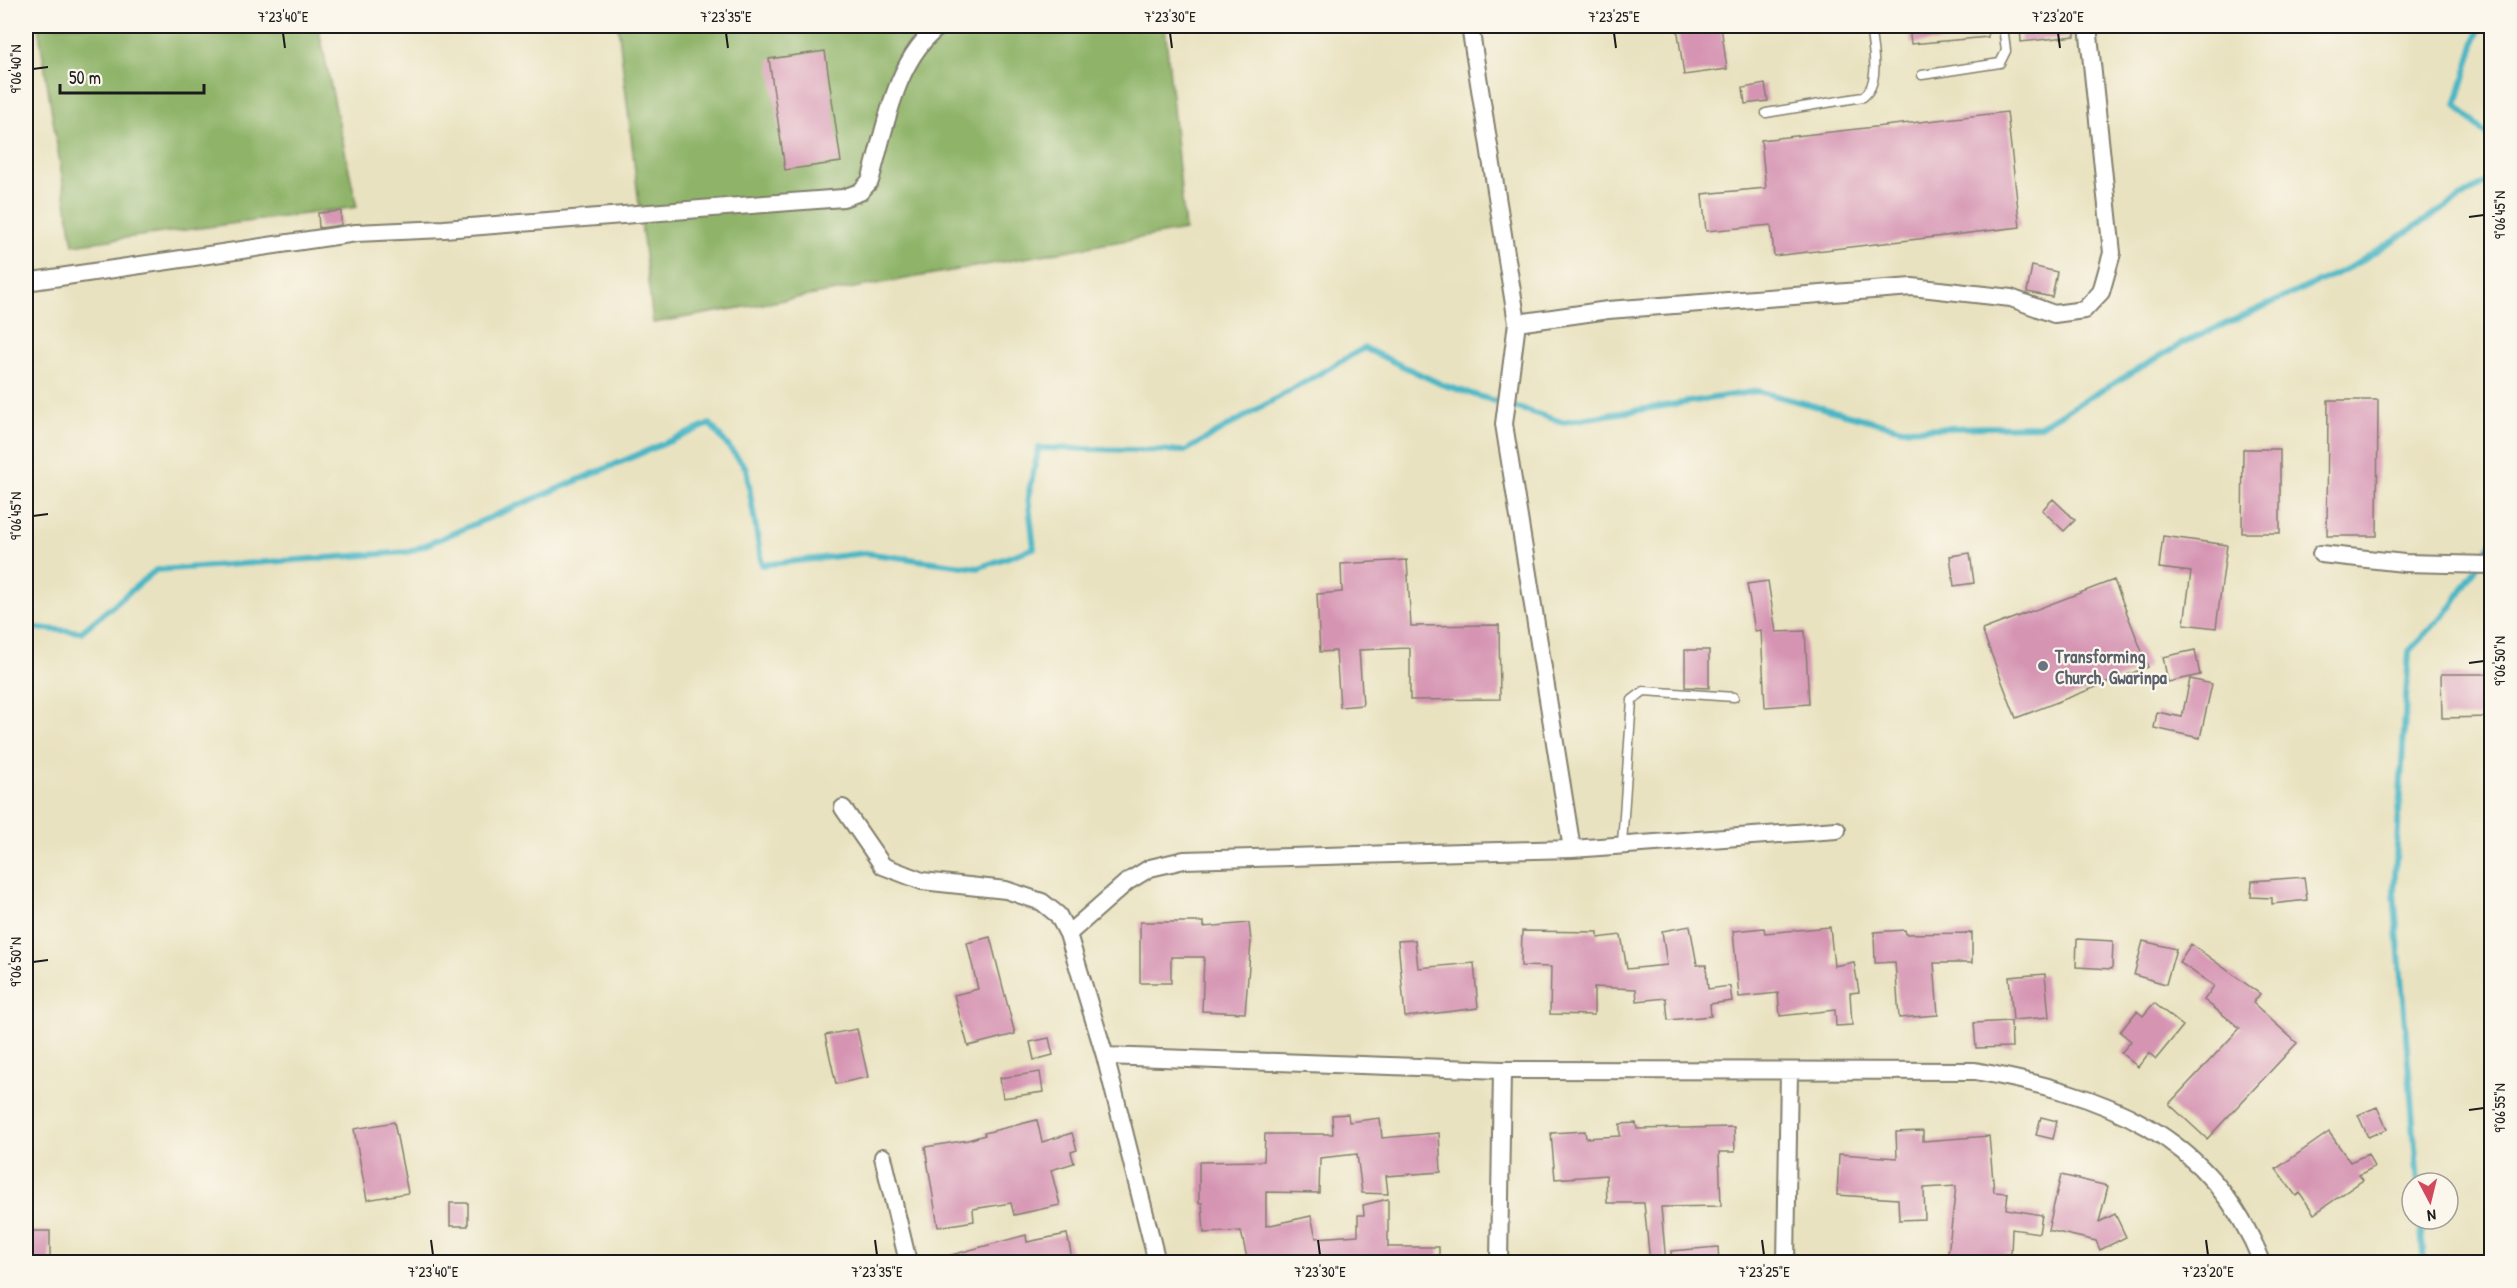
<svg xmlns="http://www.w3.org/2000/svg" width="2517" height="1288" viewBox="0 0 2517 1288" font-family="'Patrick Hand',sans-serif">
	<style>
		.forest { fill: #8fb469; stroke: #566842; stroke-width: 1.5 }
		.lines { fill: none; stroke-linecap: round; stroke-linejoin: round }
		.stream { stroke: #49b6c5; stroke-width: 6 }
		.building { fill: #d694b3 }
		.lane-casing { stroke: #827f6e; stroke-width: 11 }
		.street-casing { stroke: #827f6e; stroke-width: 20 }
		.lane { stroke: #fff; stroke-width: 8 }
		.street { stroke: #fff; stroke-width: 16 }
		.ticks { fill: none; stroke: #1c1c1c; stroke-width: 2 }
		.worship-dot { fill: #6b7280; stroke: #fbf7ec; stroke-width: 2 }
		.labels { text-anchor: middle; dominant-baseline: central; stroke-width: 4.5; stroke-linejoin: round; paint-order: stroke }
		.worship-label { font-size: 18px; font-weight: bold; fill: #5b616d; stroke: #fbf7ec; text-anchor: start }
		.neatline { fill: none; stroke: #1c1c1c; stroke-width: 2 }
		.ticks-label { font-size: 15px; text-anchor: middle; fill: #1c1c1c }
	</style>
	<rect width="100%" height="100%" fill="#fbf7ec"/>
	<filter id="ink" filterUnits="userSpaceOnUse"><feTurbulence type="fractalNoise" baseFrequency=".0167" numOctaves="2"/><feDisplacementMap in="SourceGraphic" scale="12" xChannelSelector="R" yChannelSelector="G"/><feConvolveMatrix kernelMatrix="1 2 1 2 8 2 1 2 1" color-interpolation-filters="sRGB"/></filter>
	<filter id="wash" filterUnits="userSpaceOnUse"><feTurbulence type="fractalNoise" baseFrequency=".008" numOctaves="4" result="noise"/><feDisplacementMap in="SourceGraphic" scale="24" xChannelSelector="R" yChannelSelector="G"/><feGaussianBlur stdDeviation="1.35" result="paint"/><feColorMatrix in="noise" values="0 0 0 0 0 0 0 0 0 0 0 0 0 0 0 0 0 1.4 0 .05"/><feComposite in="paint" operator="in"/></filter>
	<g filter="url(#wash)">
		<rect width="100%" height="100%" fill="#e9e2c0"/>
		<path class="forest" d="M38,26h280l39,181 -284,38z
			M618,26h547l20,204 -532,93z"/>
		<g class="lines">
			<path class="stream" d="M2482,26l-3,2 -23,77 36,35
				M26,627l55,5 75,-62 253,-18 301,-128 36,44 16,97 103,-12 113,15 56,-20 -6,-52 11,-48 146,3 179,-103 79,37 120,37 195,-31 144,38 138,-3 143,-83 168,-76 141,-89
				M2418,1183l-24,-291 15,-241 43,-45 40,-64
				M2420,1219l4,43"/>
		</g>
		<g id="blocks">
			<path class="building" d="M1677,26h44l6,43 -43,6z
				M1909,26h78l1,11 -77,7z
				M2020,26h55v10l-54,6z
				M825,51l16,111 -56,8 -16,-111z
				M1765,84l3,17 -23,3 -2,-16z
				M2007,112l13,115 -246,29 -3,-31 -65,6 -4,-37 64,-6 -5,-48z
				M341,211v14l-22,3 -1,-15z
				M2032,266l25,6 -5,25 -25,-5z
				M2328,400h50l-1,136h-50z
				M2243,449h37v84h-38z
				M2053,499l22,21 -11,11 -22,-21z
				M2163,536l64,9 -11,83 -32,-4 7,-52 -32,-4z
				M1970,553l4,30 -20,3 -4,-30z
				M1407,560l4,66 88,-1 1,74 -90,1v-52l-51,2 4,55 -23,2 -4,-56 -16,1 -3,-58 25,-2 -1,-28z
				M2114,580l34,87 -132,51 -34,-88z
				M1768,581l8,51 29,-1 4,73 -44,3 -4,-77 -6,1 -8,-47z
				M1685,650h24v38l-24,-1z
				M2195,650l5,25 -32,7 -5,-25z
				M2441,674h51v43l-50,1z
				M2190,679l22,5 -12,54 -46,-10 3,-16 25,5z
				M2304,877l3,23 -35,4v-6l-21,-1 1,-16z
				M1140,922h64v5l45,-4 2,19 -6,71 -43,-2 2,-54h-33v26h-31z
				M1690,926l7,39h9l2,24 22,-3 2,15 -22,3 1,12 -43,4 -2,-22 -29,3 -1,-12 -42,-2v28l-44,-1 1,-47 -30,-1 1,-35 76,1v6l23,-3 6,34 40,-4 -5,-34z
				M1830,927l4,39 20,-4 5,30 -9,1 2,32 -16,1 -1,-16 -55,6 -2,-23 -39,4 -6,-66 31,-3 1,5z
				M1905,930l1,4 66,-1v30h-38l4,52 -39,3 -4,-56 -20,1 -1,-31z
				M990,937l25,97 -47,12 -14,-51 24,-6 -11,-46z
				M2077,939l36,2 -1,28 -36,-2z
				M1415,940l3,28 56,-5 4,45 -73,9 -7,-76z
				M2143,941l33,8 -10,35 -32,-9z
				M2191,944l69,50 -7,9 44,40 -90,96 -38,-35 71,-76 -36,-28 10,-14 -35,-24z
				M2045,974l4,43 -36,3 -4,-43z
				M2154,1003l29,23 -27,33 -7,-6 -11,14 -17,-14 10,-12 -11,-9 17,-21 6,5z
				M2011,1021l1,26 -36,1 -2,-25z
				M857,1029l11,48 -32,7 -11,-49z
				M1049,1038l4,17 -19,5 -4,-18z
				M1040,1072l3,20 -40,6 -3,-20z
				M2377,1107l10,22 -19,8 -10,-22z
				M1348,1114l1,8 31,-4 2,20 57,-5 2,39 -55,4 2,18 -26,-1 -5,-39 -37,4 -1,35 -53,-1v34l45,-10 5,22 42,-3v-20h6l-1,-10 25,-6v48h51v16h-191l-7,-32 -37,2 -2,-30h-3v-41l65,-1 1,-27h68l-1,-19z
				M2041,1117l16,4 -4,18 -17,-4z
				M1037,1120l5,22 30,-9 5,17 -6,2 3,11 -23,7 9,35 -46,10 -3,-12 -38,6 1,12 -36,6 -13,-80 43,-7 17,-5 -1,-2z
				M394,1122l14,71 -41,7 -13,-71z
				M1636,1123l1,6 97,-2 1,25h-16l2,54 -60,1 5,56h-16l-6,-60h-37l-1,-28 -51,4 -4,-46 34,-2 1,7 34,-2v-12z
				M1923,1131v10l66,-5 5,56 14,1 -2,16 36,6 -3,18 -27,-4 -1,25h-6l1,9h-59l9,-77 -32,2 1,31 -26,1 -1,-21 -61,-4 2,-41 58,4 -1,-26z
				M2329,1132l21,30 18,-8 6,13 -15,8 4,5 -49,34 -14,-21 -4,3 -20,-27z
				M2061,1175l47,11 -9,36 16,-8 11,23 -26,13 -4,-9 -48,-11z
				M450,1203h18v23h-18z
				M26,1231h24v32h-24z
				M1067,1234l6,29h-132l-1,-5 86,-23 1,7z
				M1718,1247l1,16h-47l-1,-12z"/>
		</g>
	</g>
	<g filter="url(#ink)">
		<use href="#blocks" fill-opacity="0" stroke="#827f6e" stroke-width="1.5"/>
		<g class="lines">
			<g class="lane-casing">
				<path id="lane" d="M1922,75l78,-12 6,-12 -3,-25
					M1766,113l97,-16c19,-14 9,-51 7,-71
					M1622,844l10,-144 12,-9 90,6"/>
			</g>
			<g class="street-casing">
				<path id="street" d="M1470,26l47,297
					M26,282l330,-49 88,-4 399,-31 17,-6 10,-11c15,-51 25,-123 70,-155
					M2321,554l83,9 88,2
					M843,808l40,58 39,15 84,9 36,12 16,13 10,19 37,122 52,206
					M1572,849l-68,-425 13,-101 91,-13 304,-23 99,11 43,16 30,-4 17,-18 11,-39 -24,-227
					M1068,934l59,-52 23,-14 34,-8 388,-11 265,-19
					M1105,1056l397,14 473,1c128,23 235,61 287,191
					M883,1157l25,105
					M1499,1262l3,-192
					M1786,1262l3,-191"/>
			</g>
			<use href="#lane" class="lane"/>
			<use href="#street" class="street"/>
		</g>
	</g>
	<path class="ticks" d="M283,33l2,15M726,33l2,15M1170,33l2,15M1614,33l2,15M2058,33l2,15M33,69l15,-2M2469,217l15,-2M33,516l15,-2M2469,663l15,-2M33,962l15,-2M2469,1110l15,-2M431,1240l2,15M875,1240l2,15M1318,1240l2,15M1762,1240l2,15M2206,1240l2,15"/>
	<circle class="worship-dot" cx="2043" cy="666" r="6"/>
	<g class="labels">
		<g class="worship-label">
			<text x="2055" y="656">Transforming<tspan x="2055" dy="21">Church, Gwarinpa</tspan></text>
		</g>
	</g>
	<rect width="2517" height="1288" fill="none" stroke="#fbf7ec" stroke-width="66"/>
	<g transform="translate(2430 1201) rotate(173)"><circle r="28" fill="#fbf7ec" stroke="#a29f99" stroke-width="1.5"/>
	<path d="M0-4.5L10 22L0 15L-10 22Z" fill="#d1495b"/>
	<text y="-9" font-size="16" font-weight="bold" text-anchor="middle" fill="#1c1c1c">N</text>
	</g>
	<path d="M60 84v9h144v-9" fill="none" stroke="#1c1c1c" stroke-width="3"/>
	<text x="69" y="84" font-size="18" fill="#1c1c1c" stroke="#fbf7ec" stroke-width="4.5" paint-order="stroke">50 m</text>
	<rect x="33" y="33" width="2451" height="1222" class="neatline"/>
	<g class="ticks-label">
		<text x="283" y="22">7°23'40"E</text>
		<text x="726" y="22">7°23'35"E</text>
		<text x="1170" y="22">7°23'30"E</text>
		<text x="1614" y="22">7°23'25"E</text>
		<text x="2058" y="22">7°23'20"E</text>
		<text transform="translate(16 69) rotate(-90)" y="5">9°06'40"N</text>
		<text transform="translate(2500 215) rotate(-90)" y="5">9°06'45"N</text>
		<text transform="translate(16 516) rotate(-90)" y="5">9°06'45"N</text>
		<text transform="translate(2500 661) rotate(-90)" y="5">9°06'50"N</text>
		<text transform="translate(16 962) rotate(-90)" y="5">9°06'50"N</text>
		<text transform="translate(2500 1108) rotate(-90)" y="5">9°06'55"N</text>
		<text x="433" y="1277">7°23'40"E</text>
		<text x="877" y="1277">7°23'35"E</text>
		<text x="1320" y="1277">7°23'30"E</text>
		<text x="1764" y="1277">7°23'25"E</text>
		<text x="2208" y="1277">7°23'20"E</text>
	</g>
</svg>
